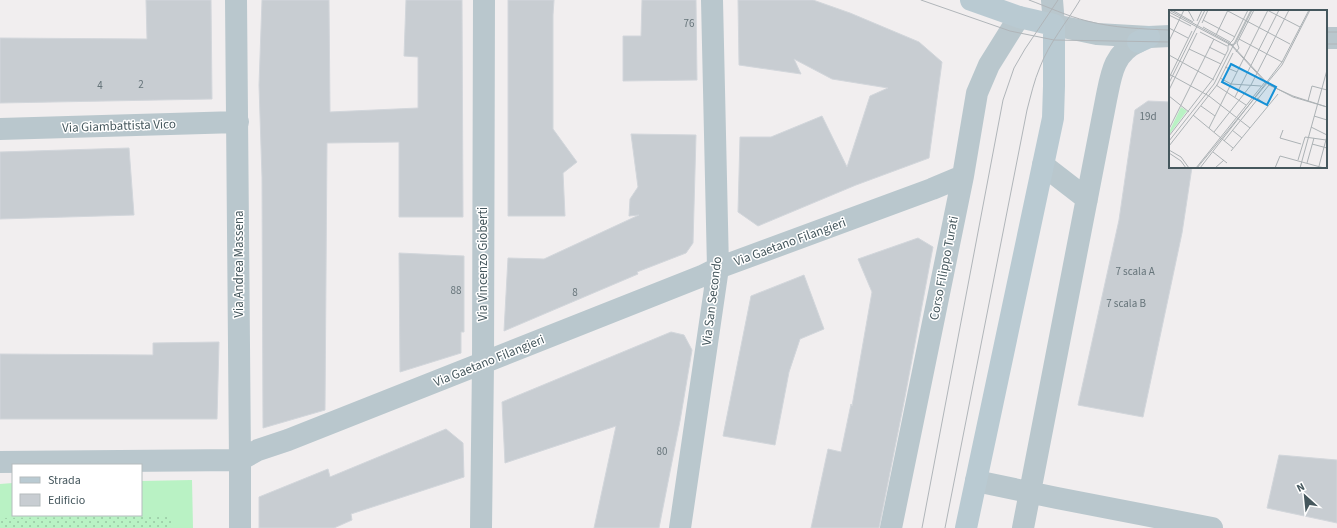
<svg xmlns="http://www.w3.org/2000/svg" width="1337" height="528" viewBox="0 0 1337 528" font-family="'Source Sans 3',sans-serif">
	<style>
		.grass { fill: #b9f2c4 }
		.park { fill: url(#park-dots) }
		.building { fill: #c8cdd2; stroke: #d2d6db }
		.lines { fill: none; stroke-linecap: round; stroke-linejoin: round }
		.minor { stroke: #b9c7cd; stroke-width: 22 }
		.tertiary { stroke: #b9c7cd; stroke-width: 22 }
		.secondary { stroke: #b9cad2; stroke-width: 22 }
		.tram { stroke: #b0b5b9; stroke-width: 1 }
		.labels { text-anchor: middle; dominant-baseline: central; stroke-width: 3; stroke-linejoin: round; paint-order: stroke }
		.number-label { font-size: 11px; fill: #66747a }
		.street-label { font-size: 13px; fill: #45575d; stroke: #fff }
		.inset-road { fill: none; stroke: #acb2b5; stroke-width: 1 }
		.view { fill: #1591d7; fill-opacity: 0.15; stroke: #1591d7; stroke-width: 2 }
		.inset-edge { fill: none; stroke: #45575d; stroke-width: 2 }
	</style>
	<defs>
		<pattern id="park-dots" width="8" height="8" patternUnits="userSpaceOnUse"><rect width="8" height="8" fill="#b9f2c4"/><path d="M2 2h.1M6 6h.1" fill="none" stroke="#98c7a2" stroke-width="1.8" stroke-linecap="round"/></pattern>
	</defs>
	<rect width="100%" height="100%" fill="#f1eeef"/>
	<path class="grass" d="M192,480l1,48h-193v-44l13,-1v32h128v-34z"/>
	<path class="park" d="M172,516v12h-172v-10z"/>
	<path class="building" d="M146,0h65l1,99 -212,4v-65l147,1z
		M262,0h67l1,112 88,-4v-51l-14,-1 2,-56h56l1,217h-64v-75l-72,1 -2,267 -62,18 -1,-251 -3,-92z
		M508,0h46l-1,15v114l24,33 -14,11 2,43h-57z
		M642,0h54l1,80 -74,1v-45h18z
		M738,0h75l37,13 69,29 23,20 -13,96 -73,27 -98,41 -20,-14 2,-75h31l51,-21 25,51 23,-71 18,-8 -56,-9 -38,-20 7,15 -62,-9z
		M1148,101l22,1v65h22l-10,66 -39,184 -65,-12 41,-185 16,-110z
		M631,134l65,1 -3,108 -7,10 -49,19 1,2 -134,57 4,-73 36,1 95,-44 -10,1 1,-17 8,-12z
		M129,148l5,67 -134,4v-67z
		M918,238l15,9 -28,150 -26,131h-68l17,-79 13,3 10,-48 1,2 20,-114 -14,-33z
		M399,253l65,3v76h-3v21l-61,19z
		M804,275l20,54 -24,10 -11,33 -14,73 -52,-9 28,-140z
		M671,332l13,3 8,15 -12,71 -21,107h-65l22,-102 -111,37 -3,-61z
		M219,342l-2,77h-217v-65l153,1v-12z
		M446,429l17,14 1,34 -113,37 1,6 -18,8h-75v-31l69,-28 2,8z
		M1279,455l58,5v63l-70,-15z"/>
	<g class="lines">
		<path class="minor" d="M236,0l4,460v68
			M0,129l238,-7
			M1043,165l44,34
			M0,462l240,-2 18,-10 30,-10 414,-164 16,-8 214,-79 31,-13
			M976,481l81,17 155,30
			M481,528l2,-164 1,-364
			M680,528l38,-260 -6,-268
			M891,528l72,-352 14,-83 12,-28 30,-48
			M1023,528l83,-428c5,-24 7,-47 32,-58"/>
		<path class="tertiary" d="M1052,0l2,25 43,9 52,3 21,-1
			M1326,38h11"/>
		<path class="secondary" d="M1138,42l11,-5
			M966,528l87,-410 1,-32v-61l-35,-8 -48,-17"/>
		<path class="tram" d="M921,0l89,31 44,9 116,2
			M1029,0c19,7 38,16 58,21 27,7 55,8 83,9
			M1326,32h11
			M1326,44h11
			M922,528l81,-428 11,-32 11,-19 33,-49
			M945,528l82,-418c4,-15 7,-29 13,-43 9,-24 27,-45 40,-67"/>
	</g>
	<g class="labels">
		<g class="number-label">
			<text x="689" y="23">76</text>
			<text x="141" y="84">2</text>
			<text x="100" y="85">4</text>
			<text x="1148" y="116">19d</text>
			<text x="1135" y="271">7 scala A</text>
			<text x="456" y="290">88</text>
			<text x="575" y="292">8</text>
			<text x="1126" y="303">7 scala B</text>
			<text x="662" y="451">80</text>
		</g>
		<g class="street-label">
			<text transform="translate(119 126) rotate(-2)">Via Giambattista Vico</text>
			<text transform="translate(790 242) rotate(-20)">Via Gaetano Filangieri</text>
			<text transform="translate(239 264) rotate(-90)">Via Andrea Massena</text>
			<text transform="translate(483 264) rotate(-90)">Via Vincenzo Gioberti</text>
			<text transform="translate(944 268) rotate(-79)">Corso Filippo Turati</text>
			<text transform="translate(712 301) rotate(-83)">Via San Secondo</text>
			<text transform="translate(489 361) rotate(-22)">Via Gaetano Filangieri</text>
		</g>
	</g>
	<g transform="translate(1169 10)">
		<rect width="158" height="158" fill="#f1eeef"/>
		<path d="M12,97l6,4 -18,24v-3z" fill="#b9f2c4"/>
		<path class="inset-road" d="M0,0l62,34 38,41 24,11 34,11M3,0l21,12M19,0l6,11M57,0l64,34M98,0l33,17M140,0l-27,52 -16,21 27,14 34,10M0,2l62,33 35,38 -66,85M0,5l22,11M34,10l32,17M28,11l5,-11M33,13l6,-13M34,17l27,15M0,18l19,10M31,22l27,14M47,25l12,-25M70,29l43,23M0,31l15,-31M59,35l7,-1 17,-34M40,37l16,8M20,39l32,15M59,40v-5l5,-5 15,-30M67,42l3,-4 -2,-5 17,-33M0,45l45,25M56,57l12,5M0,64l40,22 41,32M0,68l23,-47M51,68l11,6 30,2M0,73l36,-73M47,75l30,20M0,80l28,-57M0,86l20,16M66,87l44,-87M88,88l11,8M139,91l4,-15 15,4M32,96l14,10M24,105l40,33M145,106l13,4M142,117l16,8M40,118l59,-118M0,119l45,-90M63,120l10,8M114,120l-3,8 21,6M45,122l37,-47 38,-75M0,126l44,-57 15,-29M0,131l45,-57 37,-74M55,131l45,-56M143,134l15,4M0,136l48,-61 16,-32M0,140l12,7 8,11M62,141l47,-57M44,142l14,11M0,143l12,8 5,7M129,150l7,-23 21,3M138,153l7,-25M150,156l8,-30M27,158l69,-86M28,158l85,-103 28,-55M46,158l9,-8M106,158l5,-12 44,12M131,158l27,-98"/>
		<path class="view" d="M62,54l45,23 -9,18 -45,-23z"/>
		<rect width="158" height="158" class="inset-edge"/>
	</g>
	<rect x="12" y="464" width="130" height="52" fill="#ffffff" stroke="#b5bcbe"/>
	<rect x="20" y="477" width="20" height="6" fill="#b9cad2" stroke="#b5bcbe"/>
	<text x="48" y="484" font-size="12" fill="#45575d">Strada</text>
	<rect x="20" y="494" width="20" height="12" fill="#c8cdd2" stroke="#b5bcbe"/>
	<text x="48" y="504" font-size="12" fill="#45575d">Edificio</text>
	<g transform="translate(1305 496) rotate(333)" stroke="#ffffff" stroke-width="3" paint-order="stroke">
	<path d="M0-3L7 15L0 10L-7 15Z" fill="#45575d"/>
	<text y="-6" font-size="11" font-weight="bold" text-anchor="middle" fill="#45575d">N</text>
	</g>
</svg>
